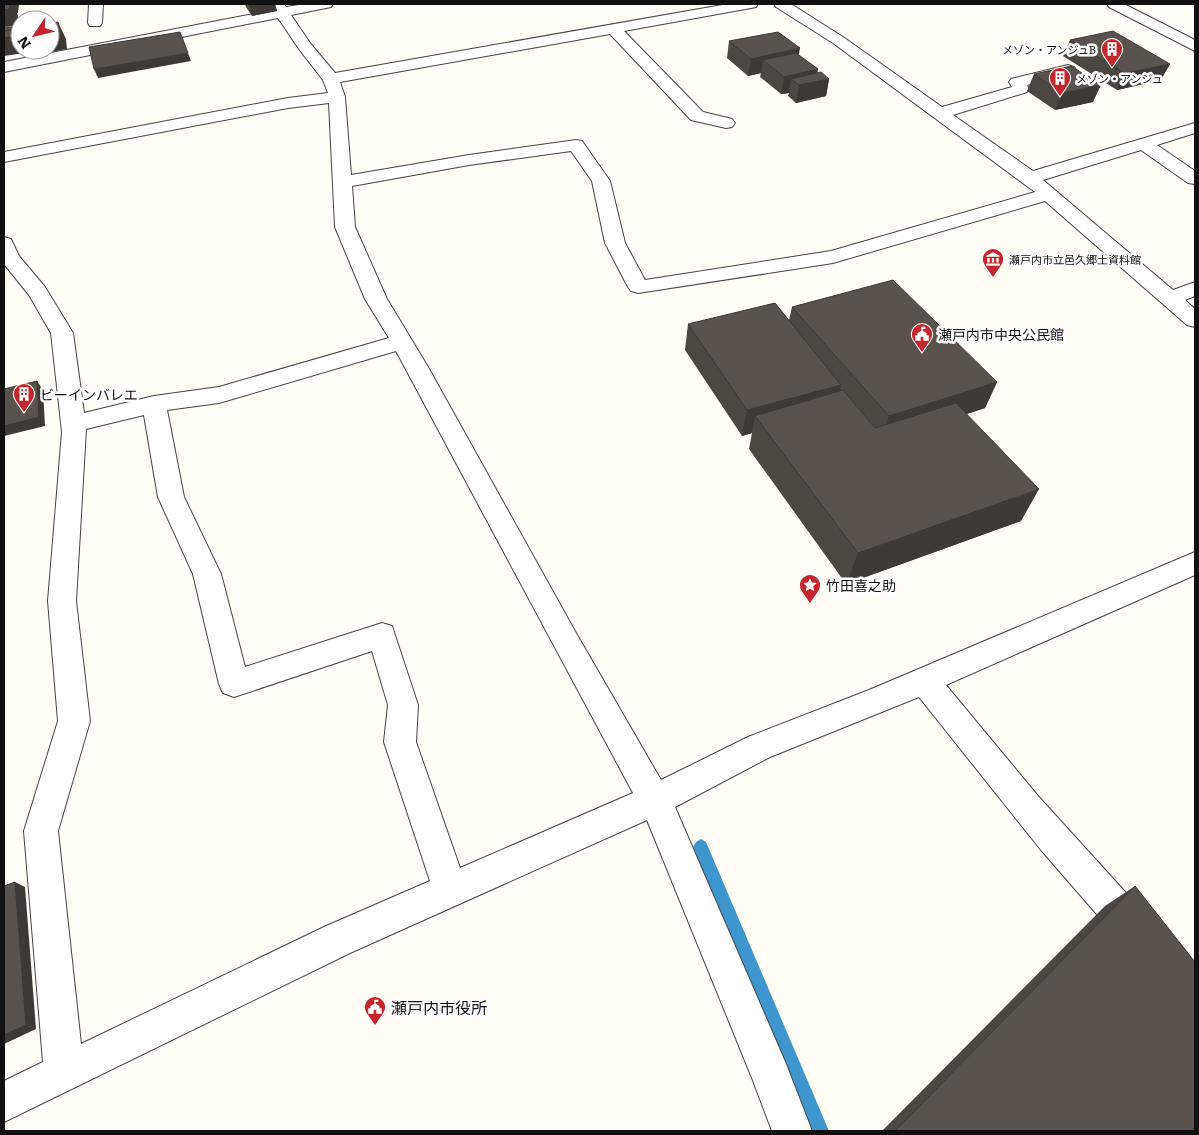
<svg xmlns="http://www.w3.org/2000/svg" width="1199" height="1135" viewBox="0 0 1199 1135" font-family="Literata,'Noto Sans JP',serif">
	<style>
		.lines { fill: none; stroke-linecap: round; stroke-linejoin: round }
		.stream { fill: #3f96cf; fill-rule: evenodd }
		.minor-casing { stroke: #444; stroke-width: 2 }
		.minor { fill: #fff; fill-rule: evenodd }
		.wall { fill: #4d4742 }
		.shaded-wall { fill: #3f3936 }
		.building { fill: #5a524d; stroke: #3f3936 }
		.labels { text-anchor: middle; dominant-baseline: central; stroke-width: 5; stroke-linejoin: round; paint-order: stroke }
		.far-poi-label { font-size: 11px; fill: #111; stroke: #fff; text-anchor: start }
		.poi-label { font-size: 14px; fill: #111; stroke: #fff; text-anchor: start }
		.near-poi-label { font-size: 16px; fill: #111; stroke: #fff; text-anchor: start }
	</style>
	<rect width="100%" height="100%" fill="#fffdf5"/>
	<g class="lines">
		<path class="stream" d="M701,839l5,3 123,289h-18l-118,-284 3,-5z"/>
		<g class="minor-casing">
			<path id="minor" d="M89,4h14l-1,19 -2,3h-10l-2,-3z
				M270,4h14l2,3 19,-3h28l-2,3 -40,8 19,28 25,30 393,-69h30l-2,3 -5,1 -127,23 79,81 29,7 3,4 -3,4 -6,1 -35,-8 -81,-86 -270,48 5,15 6,78 118,-20 107,-15 6,1 28,40 15,62 20,37 186,-29 204,-59 -202,-149 -57,-36 -2,-3h17l52,33 99,70 70,-20 -3,-5 2,-3 57,-14 6,2 2,3 -2,3 -47,12 2,4 -2,3 -74,23 80,56 162,-48v10l-38,12 38,26v13l-7,-1 -47,-33 -98,30 130,110 22,-8v14l-10,4 10,9v18l-8,-2 -142,-124 -212,62 -195,30 -7,-2 -3,-4 -23,-44 -13,-62 -21,-30 -102,14 -117,21 3,41 32,72 41,68 148,266 85,147 87,-43 121,-47 326,-138v23l-249,110 92,111 109,120 5,13 -5,13 -13,5 -13,-5 -80,-92 -122,-153 -149,60 -95,50 111,257 26,67h-40l-20,-53 -105,-258 -297,133 -346,169v-41l39,-19 -19,-231 34,-110 -10,-120 14,-169 -11,-99 -22,-38 -25,-31v-27l7,2 8,17 26,31 28,46 11,80 70,-17 65,-9 170,-49 -24,-39 -30,-72 -6,-124 -41,5 -284,54v-10l284,-54 40,-5 -5,-13 -24,-31 -21,-31 -274,54v-10l270,-52zM396,351l237,442 -173,75 -44,-126 2,-37 -26,-79 -10,-3 -137,44 -24,-93 -37,-77 -17,-87 52,-7zM144,415l14,82 35,77 26,110 4,9 11,4 138,-46 16,54 -4,37 46,139 -106,46 -243,117 -23,-213 32,-110 -14,-120 10,-172z
				M1107,4h17l71,36v11l-86,-44z"/>
		</g>
		<use href="#minor" class="minor"/>
	</g>
	<path class="wall" d="M245,4h30l2,7 -25,5 -6,-9z
		M1070,40l91,40 -44,10 -54,-34z
		M729,41l70,14 19,18 11,6 -3,17 -30,7 -8,-7 1,-3 -8,1 -21,-17 1,-4 -13,3 -21,-18z
		M1034,74l59,28 -38,8 -28,-19z
		M792,307l205,75 -12,26 -18,6 54,107 -175,63 -97,-135 3,-16 -10,3 -57,-86 3,-26 101,-4z
		M1135,886l60,245h-313l223,-225z"/>
	<path class="shaded-wall" d="M4,4h15l-1,9h-1l1,3 -1,10 -13,1z
		M249,4h26l2,7 -25,5z
		M58,22l8,17 1,10 -37,7 -3,-6h23v-16z
		M15,29l5,6v15h3l1,3 -20,3v-18z
		M800,48l-3,17 -34,-5 -2,13 -13,3 3,-17z
		M188,53l3,8 -93,17 -4,-9z
		M1170,64l-9,16 -44,10 8,-17z
		M818,69l-2,13 13,-3 -3,17 -30,7 3,-18 -8,-6 -2,14 -8,1 3,-17z
		M1101,85l-8,17 -38,8 7,-17z
		M37,381l6,9 2,36 -41,10v-10z
		M997,382l-12,26 -106,34 10,-26z
		M841,385l-7,26 -79,5 -3,17 -10,3 5,-26z
		M1039,489l-18,32 -175,63 12,-31z
		M15,882l10,5 11,142 -32,15z"/>
	<path class="building" d="M4,4h6l-1,5 -5,1z
		M58,22l2,11 -10,1v-10z
		M20,26v9l-2,1 -3,-7 -11,2v-3z
		M15,29l1,7 -12,2v-7z
		M1113,31l57,33 -45,9 -55,-33z
		M180,32l8,21 -94,16 -5,-22z
		M778,32l22,16 -49,11 -22,-18z
		M796,53l22,16 -34,8 -21,-17z
		M1071,66l30,19 -39,8 -28,-19z
		M821,72l8,7 -30,6 -8,-6z
		M893,280l104,102 -108,34 -97,-109z
		M775,303l66,82 -94,25 -59,-86z
		M37,381l2,36 -35,9v-37z
		M843,390l32,38 81,-25 83,86 -181,64 -103,-137z
		M15,882l11,143 -22,10v-149z
		M1135,886l60,76v169h-300z"/>
	<defs>
		<g id="building-pin" transform="scale(1.125)"><path d="M0 17L-7.5 6A9.5 9.5 0 1 1 7.5 6Z" fill="#c4262e" stroke="#fff"/><path d="M-4-6H4V6H1V3H-1V6H-4ZM-2.5-4.3h1.7v1.8h-1.7ZM.8-4.3h1.7v1.8H.8ZM-2.5-1h1.7V.8h-1.7ZM.8-1h1.7V.8H.8Z" fill="#fff"/></g>
		<g id="museum-pin" transform="scale(1.125)"><path d="M0 17L-7.5 6A9.5 9.5 0 1 1 7.5 6Z" fill="#c4262e" stroke="#fff"/><path d="M0-6L6-3V-2H-6V-3ZM-5-1h2V3h-2ZM-1-1h2V3h-2ZM3-1h2V3H3ZM-6 4H6V6H-6Z" fill="#fff"/></g>
		<g id="civic-pin" transform="scale(1.125)"><path d="M0 17L-7.5 6A9.5 9.5 0 1 1 7.5 6Z" fill="#c4262e" stroke="#fff"/><path d="M-.6-6.5H3V-4.5H.6V-3L4-1V1h2V6H-6V1h2V-1L-.6-3ZM-1.2 2.5V6h2.4V2.5Z" fill="#fff"/></g>
		<g id="sight-pin" transform="scale(1.125)"><path d="M0 17L-7.5 6A9.5 9.5 0 1 1 7.5 6Z" fill="#c4262e" stroke="#fff"/><path d="M0-6L1.8-2.2L6-1.7L2.9 1.2L3.7 5.4L0 3.3L-3.7 5.4L-2.9 1.2L-6-1.7L-1.8-2.2Z" fill="#fff"/></g>
	</defs>
	<g fill-rule="evenodd">
		<use href="#building-pin" x="1112" y="49"/>
		<use href="#building-pin" x="1060" y="78"/>
		<use href="#museum-pin" x="993" y="259"/>
		<use href="#civic-pin" x="922" y="334"/>
		<use href="#building-pin" x="24" y="394"/>
		<use href="#sight-pin" x="810" y="585"/>
		<use href="#civic-pin" x="375" y="1007"/>
	</g>
	<g class="labels">
		<g class="far-poi-label">
			<text x="1096" y="49" text-anchor="end">メゾン・アンジュB</text>
			<text x="1076" y="78">メゾン・アンジュ</text>
			<text x="1009" y="259">瀬戸内市立邑久郷土資料館</text>
		</g>
		<g class="poi-label">
			<text x="938" y="334">瀬戸内市中央公民館</text>
			<text x="40" y="394">ビーインバレエ</text>
			<text x="826" y="585">竹田喜之助</text>
		</g>
		<g class="near-poi-label">
			<text x="391" y="1007">瀬戸内市役所</text>
		</g>
	</g>
	<rect width="1199" height="1135" fill="none" stroke="#111111" stroke-width="10"/>
	<g transform="translate(35 35) rotate(235)"><circle r="24" fill="#ffffff" stroke="#a0a0a0"/>
	<path d="M0-4L9 19L0 12L-9 19Z" fill="#c4262e"/>
	<text y="-8" font-size="14" font-weight="bold" text-anchor="middle" fill="#111111">N</text>
	</g>
</svg>
